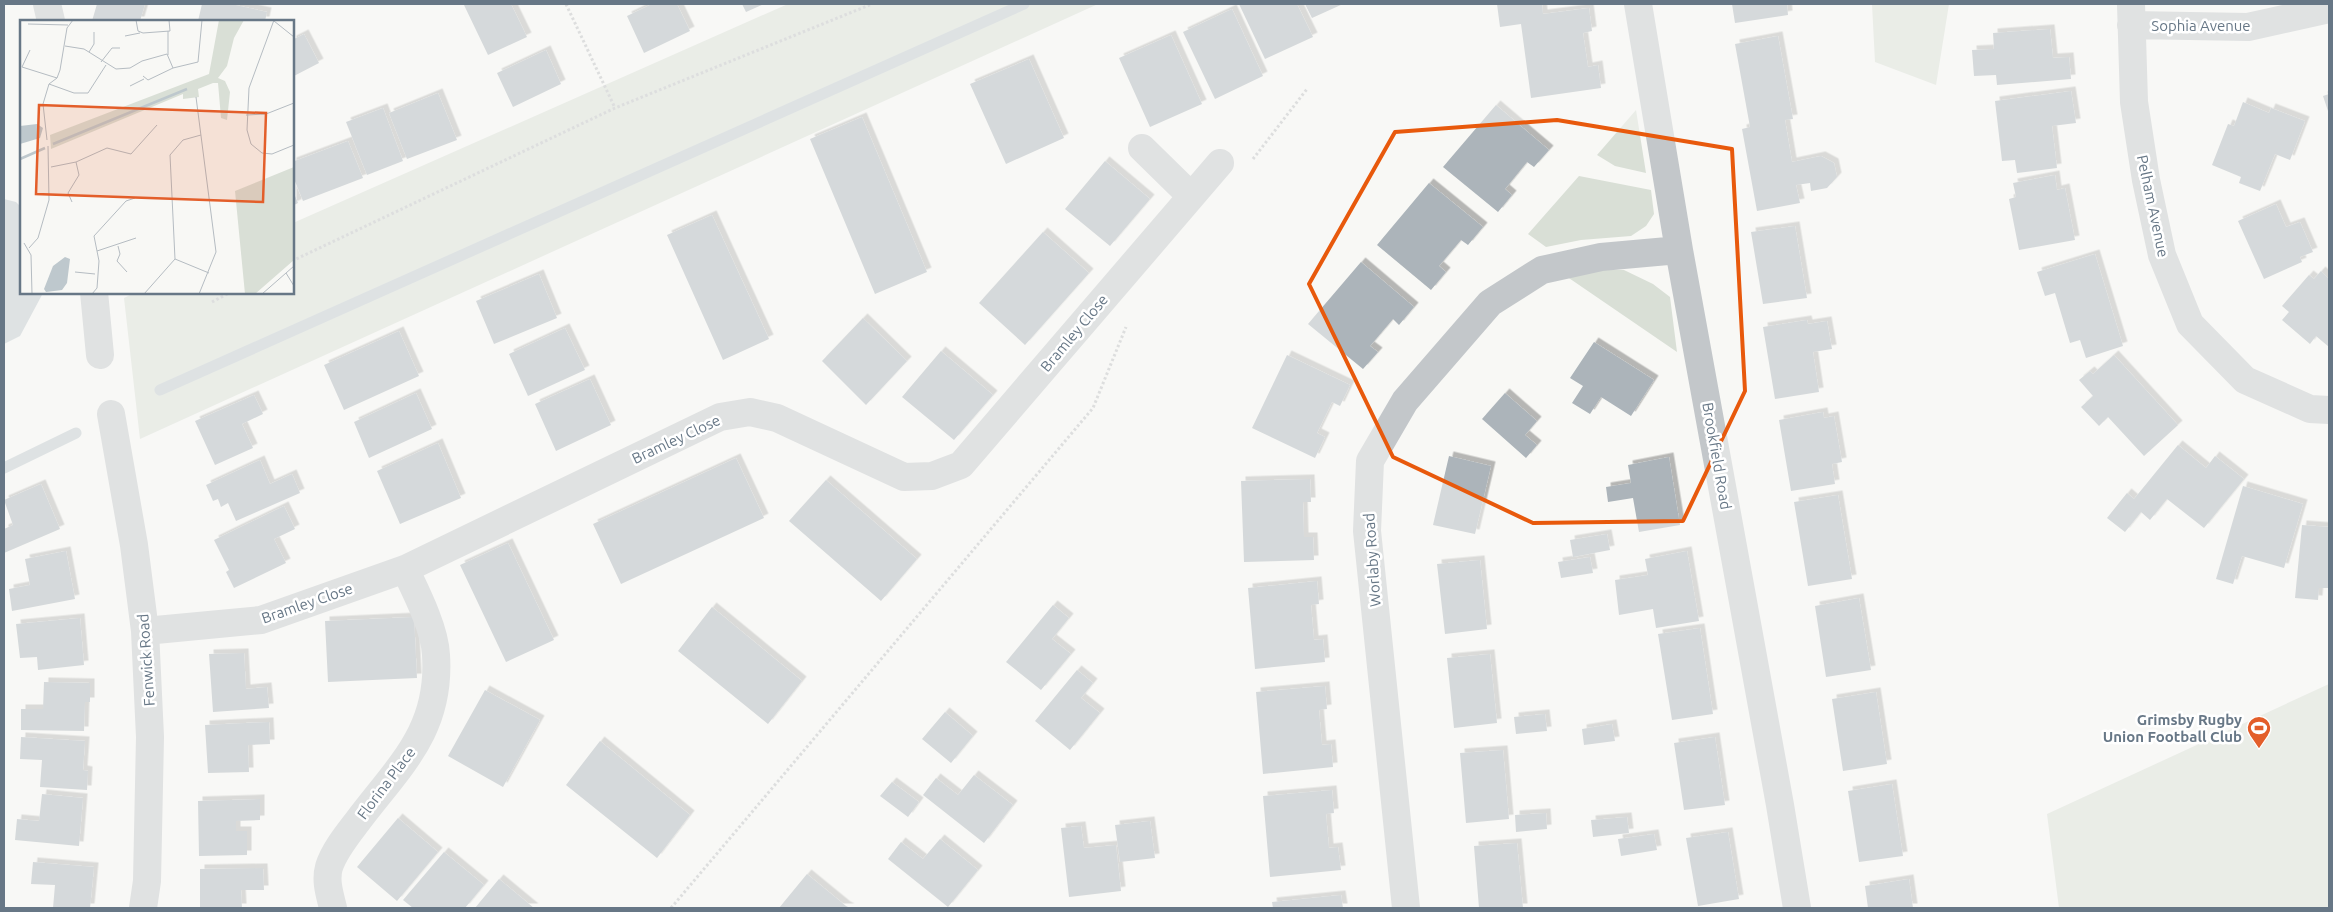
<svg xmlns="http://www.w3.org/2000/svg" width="2333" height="912" viewBox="0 0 2333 912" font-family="Ubuntu,sans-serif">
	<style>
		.green { fill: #d9dfd6 }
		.water { fill: #bec8cd }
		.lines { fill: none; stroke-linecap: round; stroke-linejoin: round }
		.stream { stroke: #bec8cd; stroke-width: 11 }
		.building { fill: #acb4ba; filter: url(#shadow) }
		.path { stroke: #bdbfc2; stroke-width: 3; stroke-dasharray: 2.5 2.5; stroke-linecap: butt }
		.street { stroke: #c3c7ca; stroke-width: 28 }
		.marked { fill: none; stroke: #e8590c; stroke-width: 4; stroke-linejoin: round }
		.labels { text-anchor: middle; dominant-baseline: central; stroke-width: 5; stroke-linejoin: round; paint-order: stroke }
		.street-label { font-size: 15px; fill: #677786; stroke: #fff }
		.poi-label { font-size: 15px; font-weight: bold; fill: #677786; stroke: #fff; text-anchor: end }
		.inset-river { fill: none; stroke: #bec8cd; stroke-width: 2.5 }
		.inset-road { fill: none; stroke: #b5bcc2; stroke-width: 1 }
		.view { fill: #e35e2a; fill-opacity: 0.15; stroke: #e35e2a; stroke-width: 2.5 }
		.inset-edge { fill: none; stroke: #677786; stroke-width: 2.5 }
	</style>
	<defs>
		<filter id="shadow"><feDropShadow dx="4.5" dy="-4.5" stdDeviation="0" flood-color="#0004"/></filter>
	</defs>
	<rect width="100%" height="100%" fill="#f8f8f5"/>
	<path class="green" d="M788,4h310l-958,435 -16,-141 12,-6h156l1,-69z
		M1872,4h77l-13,81 -61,-23z
		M1636,110l10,63 -31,-7 -18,-11z
		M1579,176l72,14 3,24 -8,12 -15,10 -50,4 -35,7 -18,-13z
		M1591,269l33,1 29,14 17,13 7,55 -114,-78z
		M2329,684v224h-270l-12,-94z"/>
	<path class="water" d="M4,199l12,3 5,5v85l22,1 -23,43 -16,8z"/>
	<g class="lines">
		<path class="stream" d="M160,390l864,-386
			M4,468l72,-35"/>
	</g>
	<path class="building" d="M97,4h48l-5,17h-48z
		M202,4h29l36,8 -2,9h-67z
		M511,4l16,33 -39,18 -24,-50z
		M652,4h25l13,27 -46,22 -17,-37z
		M742,4h22l-18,8z
		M1239,4h58l16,33 -48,22z
		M1305,4h38l-31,14z
		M1497,4h45l1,10 46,-6 3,23 -9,2 5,34 10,-2 3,23 -70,10 -10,-74 -21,3z
		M1732,4h55l1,11 -53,8z
		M1232,9l31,67 -48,23 -32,-67z
		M2050,29l3,29 16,-1 2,22 -74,6 -1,-10 -22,1 -2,-26 22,-1 -1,-16z
		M304,34l15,29 -27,14v-37z
		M1171,35l31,69 -52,23 -31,-69z
		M1778,36l15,83 -8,1 7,42 29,-6 13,7 3,14 -10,11 -16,3 -1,-8 -14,2 4,18 -43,8 -15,-82 8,-2 -15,-83z
		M546,50l15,34 -48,23 -16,-34z
		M1029,59l35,79 -58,26 -36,-80z
		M2071,91l5,32 -24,3 5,42 -40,5 -2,-13 -13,1 -7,-60z
		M438,93l19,47 -50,19 -18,-46z
		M2329,94v20l-6,-18z
		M2243,102l26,11 2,-5 34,13 -15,39 -15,-6 -15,37 -21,-8 2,-6 -29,-12 16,-41 6,2z
		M1496,105l53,45 -15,17 -7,-5 -22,27 7,6 -14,17 -55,-45z
		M383,108l20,53 -36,14 -21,-53z
		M862,117l65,155 -52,22 -65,-155z
		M348,141l15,37 -60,23 -11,-27v-12z
		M1105,161l45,38 -40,47 -45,-37z
		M2055,175l2,15 8,-2 10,52 -56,10 -10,-51 7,-2 -3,-14z
		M1429,183l54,44 -15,18 -7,-5 -22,26 7,6 -15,18 -54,-45z
		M292,189l6,14 -6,3z
		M2276,204l10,23 14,-5 13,30 -13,5 2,5 -38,17 -26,-58z
		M712,215l57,124 -46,21 -56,-125z
		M1795,226l12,72 -44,6 -12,-72z
		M1043,232l46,41 -64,72 -46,-42z
		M2095,254l28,92 -37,12 -6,-18 -10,3 -15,-50 -10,3 -8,-24z
		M1361,262l53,45 -15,18 -6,-6 -23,27 8,6 -15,17 -55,-45z
		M2321,271l8,8v68l-13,-11 -6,8 -28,-24 7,-8 -7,-6 27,-31 5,4z
		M539,274l18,44 -63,26 -18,-43z
		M863,318l44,43 -41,44 -44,-44z
		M1807,320l1,4 19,-3 5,28 -19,3 6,40 -44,7 -12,-72z
		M565,328l20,42 -57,26 -19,-42z
		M399,331l20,45 -75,34 -20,-45z
		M1594,342l60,38 -23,36 -30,-19 -11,17 -18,-11 11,-17 -13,-8z
		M941,351l52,44 -39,45 -52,-43z
		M1287,355l63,30 -10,21 -8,-4 -15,31 8,4 -10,21 -63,-30z
		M2114,355l64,70 -34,31 -36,-39 -9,9 -18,-19 12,-11 -14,-16 11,-9 3,3z
		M590,379l21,46 -55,26 -21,-47z
		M416,393l16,36 -63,29 -15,-36z
		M1505,393l32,28 -12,14 12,10 -11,13 -44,-39z
		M254,395l9,19 -21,10 11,24 -38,17 -20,-44z
		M1823,412l1,6 10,-2 8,46 -10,2 3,20 -44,7 -12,-71z
		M438,443l23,55 -61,26 -23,-53z
		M2178,445l28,23 9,-12 29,23 -40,49 -37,-29 -17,21 -9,-8 -16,20 -18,-14 20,-25 7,6z
		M1449,456l42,10 -16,68 -42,-9z
		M1669,457l11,68 -41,7 -6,-34 -25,4 -2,-15 25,-4 -3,-18z
		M736,458l28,60 -143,66 -28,-60z
		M260,460l10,24 22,-10 8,19 -64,28 -8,-18 -7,4 -3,-8 -5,2 -7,-16z
		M1310,479l1,23h-8l1,35h9l1,23 -70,2 -3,-81z
		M826,480l91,79 -36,42 -92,-80z
		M41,484l19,45 -56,24v-24l9,-4 -9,-25z
		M2243,486l60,18 -19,64 -42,-12 -9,28 -17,-5z
		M1838,495l14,84 -44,7 -14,-84z
		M284,506l11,23 -21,10 12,24 -52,25 -8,-16 3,-2 -15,-30z
		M2302,525l27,2v61h-10l-1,12 -23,-2z
		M1607,534l3,16 -37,7 -3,-17z
		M508,543l46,97 -48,22 -46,-97z
		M66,551l9,48 -63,12 -3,-22 21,-4 -5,-26z
		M1687,551l12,70 -43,7 -3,-19 -34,6 -4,-35 33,-5 -3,-16z
		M1590,557l3,16 -32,5 -3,-16z
		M1480,560l7,69 -42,5 -8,-70z
		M1317,581l2,23 -8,1 3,35 9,-1 2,23 -70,7 -7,-81z
		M1859,598l12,72 -45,7 -11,-71z
		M1053,605l16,13 -17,21 19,15 -30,36 -35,-28z
		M712,607l90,74 -34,43 -90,-73z
		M414,617l3,61 -89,4 -3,-61z
		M80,618l4,47 -46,5 -1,-13 -17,1 -4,-34z
		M1700,628l13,86 -41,6 -14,-86z
		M244,653l2,36 21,-2 2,21 -56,4 -4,-58z
		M1490,654l7,69 -43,5 -7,-70z
		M1077,670l16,13 -12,15 19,15 -30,37 -35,-29z
		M44,682l46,1v19h-5l-1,29 -63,-1v-21h22z
		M1325,686l2,23 -8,1 3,35 9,-1 2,23 -70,7 -7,-82z
		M485,690l55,30 -37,67 -55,-31z
		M1876,692l11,72 -44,7 -11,-72z
		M945,712l28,24 -22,27 -29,-24z
		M1545,714l2,17 -31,3 -2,-17z
		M269,722l1,22 -22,1 1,27 -41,1 -3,-48z
		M1612,724l3,17 -31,4 -2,-16z
		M21,737l64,4 -2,29 5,1 -1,19 -47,-3 2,-27 -22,-1z
		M1715,737l10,68 -41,5 -10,-67z
		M600,741l90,74 -33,43 -91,-73z
		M1503,750l6,69 -43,4 -6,-70z
		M974,775l39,30 -29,38 -61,-48 13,-17 22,17z
		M892,782l27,20 -11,15 -28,-21z
		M1892,784l11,72 -44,6 -11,-71z
		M1332,790l2,23 -8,1 3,34 9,-1 3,23 -71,7 -7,-81z
		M42,794l41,4 -4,48 -64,-6 2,-21 22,2z
		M260,799v21l-24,1v10h11v24l-48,1 -1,-55z
		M1546,813l1,16 -31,3 -1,-17z
		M1627,817l2,16 -36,4 -2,-17z
		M398,818l40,34 -41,49 -40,-34z
		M1150,821l5,37 -35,4 -5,-37z
		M1081,826l3,22 32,-3 5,46 -52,6 -8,-69z
		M1728,832l11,67 -41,7 -12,-68z
		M1654,834l3,16 -36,6 -3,-17z
		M940,839l38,31 -30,37 -60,-48 13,-17 22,17z
		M1517,843l6,65h-44l-5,-62z
		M444,852l40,33 -19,23h-52l-10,-8z
		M33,862l61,5 -4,41h-37l2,-23 -24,-1z
		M263,868l1,22h-23l1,18h-42v-39z
		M807,874l39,32 4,2h-71z
		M499,879l35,29h-59z
		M1909,879l4,29h-45l-3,-22z
		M1341,895l2,13h-70l-1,-6z"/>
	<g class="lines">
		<path class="path" d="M566,4l49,104
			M1253,159l54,-70
			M292,261l323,-153 257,-104
			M212,302l19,-10
			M671,908l422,-500 33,-81"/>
		<path class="street" d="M47,4l4,17
			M1638,4l41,246 101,555 17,103
			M2131,4l3,98 12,78 16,75 28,69 55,56 65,29 19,1
			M2131,25l117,2 81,-18
			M1142,148l49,48
			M94,292l6,63
			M111,414l23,131 11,86 5,106 -3,144 -4,27
			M145,631l116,-11 144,-51 315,-152 30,-5 27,6 127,59 28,-1 29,-11 259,-302
			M333,908c-3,-13 -8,-27 -4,-41 5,-16 18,-32 28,-45 42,-56 84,-91 79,-167 -1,-26 -20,-63 -31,-86
			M1406,908l-39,-377 3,-70 35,-60 85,-98 52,-33 59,-13 78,-7"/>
	</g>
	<path d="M0 0H2333V912H0ZM1557,120l175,29 13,242 -62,130 -150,2 -140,-66 -84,-173 86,-152z" fill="#f8f8f5" fill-opacity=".55" fill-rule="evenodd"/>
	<path class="marked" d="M1557,120l175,29 13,242 -62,130 -150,2 -140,-66 -84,-173 86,-152z"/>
	<defs>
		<g id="stadium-pin" transform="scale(1.25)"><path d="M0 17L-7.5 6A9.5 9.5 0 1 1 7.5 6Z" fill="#e35e2a" stroke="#fff"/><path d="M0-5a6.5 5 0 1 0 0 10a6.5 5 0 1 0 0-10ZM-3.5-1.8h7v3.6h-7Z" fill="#fff"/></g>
	</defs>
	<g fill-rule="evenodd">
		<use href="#stadium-pin" x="2259" y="728"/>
	</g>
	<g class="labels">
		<g class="street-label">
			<text x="2201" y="25">Sophia Avenue</text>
			<text transform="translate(2153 206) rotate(78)">Pelham Avenue</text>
			<text transform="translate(1074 333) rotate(-50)">Bramley Close</text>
			<text transform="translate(676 439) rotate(-25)">Bramley Close</text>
			<text transform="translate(1717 456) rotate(80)">Brookfield Road</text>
			<text transform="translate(1372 560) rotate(-94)">Worlaby Road</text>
			<text transform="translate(307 603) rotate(-19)">Bramley Close</text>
			<text transform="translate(146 660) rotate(-94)">Fenwick Road</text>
			<text transform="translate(386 783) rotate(-53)">Florina Place</text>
		</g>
		<g class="poi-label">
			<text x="2242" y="719">Grimsby Rugby<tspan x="2242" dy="17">Union Football Club</tspan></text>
		</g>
	</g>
	<g transform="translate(20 20)">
		<rect width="274" height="274" fill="#f8f8f5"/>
		<path d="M199,0h25l-10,18 -7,28 -9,12 7,3 5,11 -3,28 -6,-2 -3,-35h-5l-15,6 1,8 -16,2v-5l-132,55 -1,-14 159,-61zM274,147v93l-39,34h-10l-10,-103z" fill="#d9dfd6"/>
		<path d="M17,104l6,4 -3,10 -20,6v-18zM45,237l5,2 -3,24 -5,7 -16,2 -2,-3 9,-23z" fill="#bec8cd"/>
		<path class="inset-river" d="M33,124l134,-55M0,139l25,-11"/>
		<path class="inset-road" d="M116,0l2,11 5,2 27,-2 -1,-11M254,0l-25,68 -2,42 4,14 11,9 10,1 22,-9M254,1l20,16M8,4l40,1M105,16l15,-3M45,26l19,3 32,20 14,-1 12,-7 25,-7 6,14M10,30l-8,17 35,11M69,32l5,-8v-12M148,35v-24M81,42l11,-14h8M123,56l5,4 25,-12 25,-6 4,-42M29,64l25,9h14l18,-28M110,66l14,-7M176,77l20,155 -17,42M226,95l20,-1 28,-11M27,120l-4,-36 6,-20 8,-6 3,-8 7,-42 6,-8M31,147l25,-5 31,-14 24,6 26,-29M52,182l-4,-9 11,-18 -3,-13M4,223l7,12 1,39M98,226l2,8 -3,7 10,11M9,228l9,-10 11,-38 -1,-54M77,231l39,-13M155,239l34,14M55,252l20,2M266,253l8,13M72,274l5,-6 2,-27 -5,-25 32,-35 9,-3M124,274l31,-35 -5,-104 13,-15 18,-5M242,274l32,-28"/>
		<path class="view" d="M19,85l227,8 -3,89 -227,-8z"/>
		<rect width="274" height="274" class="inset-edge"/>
	</g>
	<rect width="2333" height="912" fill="none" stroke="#677786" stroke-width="10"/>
</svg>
